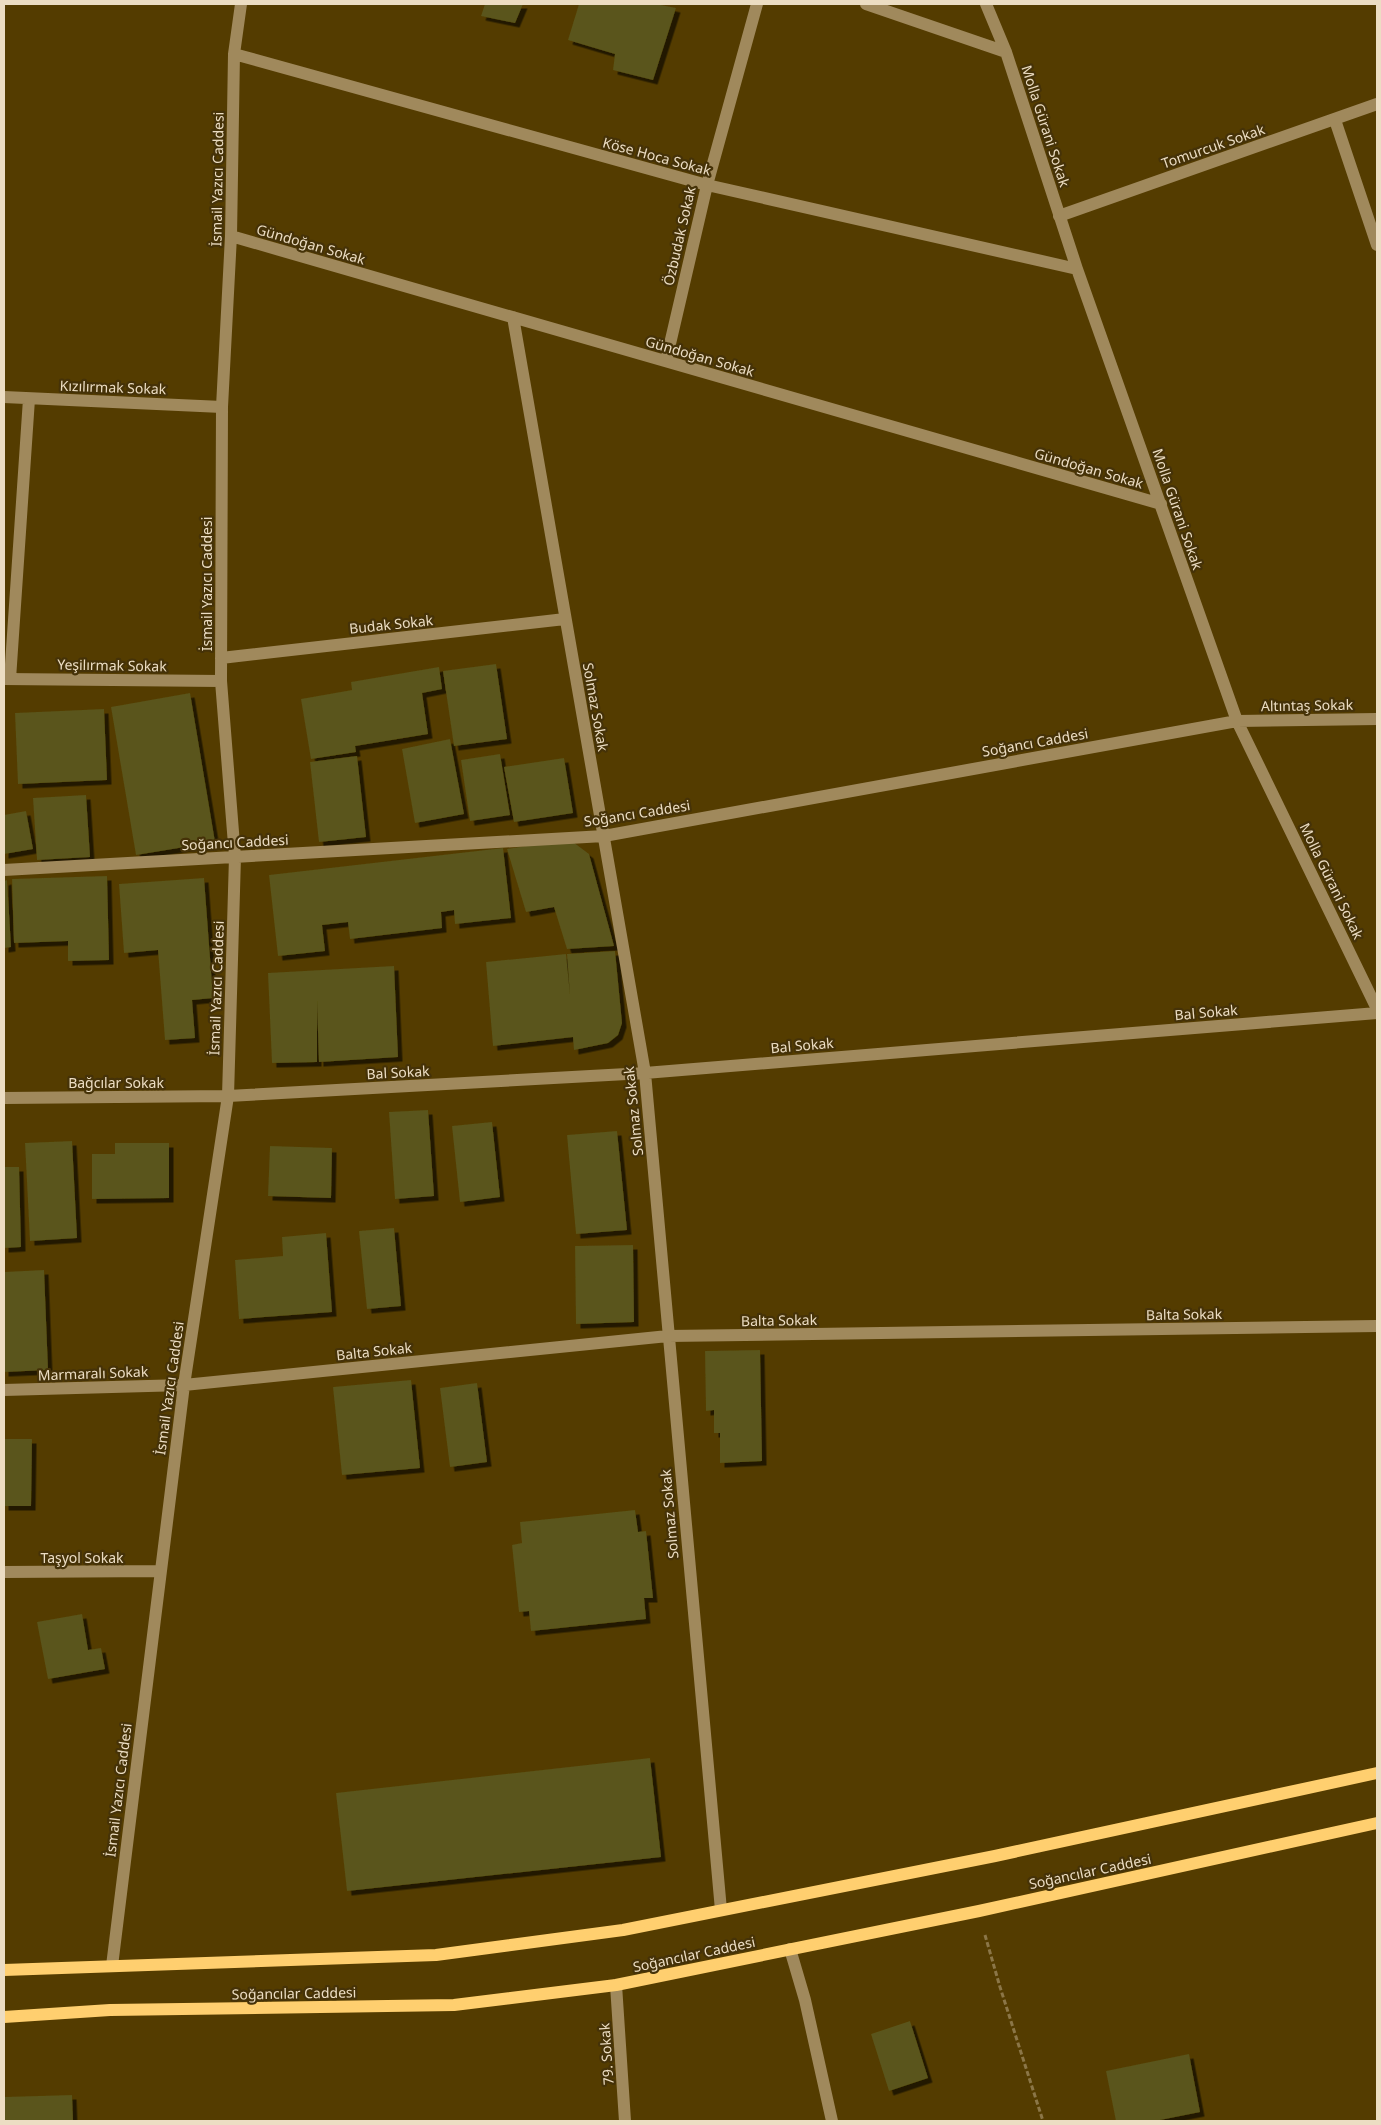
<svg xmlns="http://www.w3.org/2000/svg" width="1381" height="2125" viewBox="0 0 1381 2125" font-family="'Noto Sans',sans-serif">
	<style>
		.building { fill: #5a541a; filter: url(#shadow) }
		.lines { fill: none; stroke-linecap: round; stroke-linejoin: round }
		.path { stroke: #8b7647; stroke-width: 3; stroke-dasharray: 5 2.5; stroke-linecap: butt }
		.minor { stroke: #a0895c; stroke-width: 12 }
		.major { stroke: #ffcf6f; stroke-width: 12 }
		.labels { text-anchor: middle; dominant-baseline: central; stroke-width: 4.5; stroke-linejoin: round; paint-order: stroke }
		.street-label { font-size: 14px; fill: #ecddc3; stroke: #453208 }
	</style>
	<defs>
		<filter id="shadow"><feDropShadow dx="4.5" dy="4.5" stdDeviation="0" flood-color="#0009"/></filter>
	</defs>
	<rect width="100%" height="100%" fill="#543c00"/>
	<path class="building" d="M485,4h38l-8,19 -34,-7z
		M579,4h77l20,4 -23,72 -40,-10 2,-16 -47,-14z
		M496,664l11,75 -53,7 -11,-75z
		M439,667l3,22 -20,4 6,41 -73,12 1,6 -45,7 -10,-60 51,-9 -1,-8z
		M190,693l25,149 -79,13 -25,-148z
		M104,709l3,71 -89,4 -3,-71z
		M450,739l14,75 -49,9 -13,-74z
		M500,754l10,61 -40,6 -9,-61z
		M357,756l9,81 -47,5 -9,-80z
		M564,758l9,55 -59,9 -10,-55z
		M86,795l4,62 -53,3 -4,-62z
		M26,811l7,38 -29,5v-39z
		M569,839l20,15 25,92 -47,3 -13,-42 -28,5 -19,-63z
		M503,848l8,70 -56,6 -1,-14 -13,2 1,16 -92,11 -2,-17 -26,3 3,26 -47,5 -9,-81z
		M107,876l2,84 -41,1v-20l-54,2 -2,-64z
		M204,878l9,120 -21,2 3,38 -30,2 -7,-90 -34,3 -5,-69z
		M7,880l4,67 -7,1v-67z
		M615,951l7,72 -4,12 -10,8 -34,7 -1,-13 -80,9 -7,-84 80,-8 4,41 -3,-41z
		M394,966l4,91 -79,5 -2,-61v61l-45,1 -4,-90z
		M428,1110l6,86 -39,3 -6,-87z
		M492,1122l8,75 -40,5 -8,-76z
		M617,1131l10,99 -51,4 -9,-99z
		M72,1141l5,97 -47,3 -5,-98z
		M115,1143h54v55l-77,1v-45h23z
		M270,1146l62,2 -1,50 -63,-2z
		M4,1167h15l2,80 -17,1z
		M394,1228l7,78 -34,3 -8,-78z
		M326,1233l6,79 -93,7 -4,-59 48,-4 -1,-19z
		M633,1245l1,77 -58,2 -1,-78z
		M44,1270l4,100 -44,2v-100z
		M760,1350l2,111 -42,2v-30h-6v-23l-8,1 -1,-60z
		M411,1380l9,88 -78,7 -9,-88z
		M477,1383l10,79 -37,5 -10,-79z
		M4,1439h28l-1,67h-27z
		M635,1510l3,22 8,-1 7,67h-9l2,21 -115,12 -2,-20 -10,1 -7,-67 10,-2 -2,-21z
		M82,1614l6,36 13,-2 4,21 -57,10 -11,-57z
		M650,1758l11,99 -314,34 -11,-98z
		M910,2021l18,57 -39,13 -18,-57z
		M1189,2054l11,58 -45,9h-39l-10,-50z
		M72,2095l1,26h-69v-24z"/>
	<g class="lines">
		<path class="path" d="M985,1935l15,52 43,134"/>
		<path class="minor" d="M866,4l140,48
			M986,4l20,48 71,217 160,452 140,288
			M234,54l473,131 370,84
			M1335,120l42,125
			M1059,216l318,-112
			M231,236l930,268
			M513,317l132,756 76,837
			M666,361l41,-176 50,-181
			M4,397l218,10
			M221,658l344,-39
			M4,679l217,2
			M10,679l19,-280
			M4,870l600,-34 633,-115 140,-2
			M4,1098l224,-2 417,-23 732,-60
			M4,1390l180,-5 484,-49 709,-10
			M4,1572l156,-1
			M790,1949l15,51 27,121
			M112,1966l72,-581 44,-289 7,-239 -14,-176 1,-274 9,-171 3,-182 7,-50
			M616,1985l9,136"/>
		<path class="major" d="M4,1970l432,-15 187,-25 372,-74 382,-83
			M4,2017l106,-7 344,-5 162,-20 363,-74 398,-88"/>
	</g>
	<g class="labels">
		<g class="street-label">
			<text transform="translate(1046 126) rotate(72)">Molla Gürani Sokak</text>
			<text transform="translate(1213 146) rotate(-19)">Tomurcuk Sokak</text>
			<text transform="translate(657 156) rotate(15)">Köse Hoca Sokak</text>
			<text transform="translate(217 179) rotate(-89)">İsmail Yazıcı Caddesi</text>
			<text transform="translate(679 236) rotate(-77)">Özbudak Sokak</text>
			<text transform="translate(311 244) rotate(16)">Gündoğan Sokak</text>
			<text transform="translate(700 356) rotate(16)">Gündoğan Sokak</text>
			<text transform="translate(113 387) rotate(2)">Kızılırmak Sokak</text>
			<text transform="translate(1089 468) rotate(16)">Gündoğan Sokak</text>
			<text transform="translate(1178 509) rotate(71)">Molla Gürani Sokak</text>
			<text transform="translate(206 584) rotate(-90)">İsmail Yazıcı Caddesi</text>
			<text transform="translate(391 624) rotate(-6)">Budak Sokak</text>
			<text transform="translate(112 665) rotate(1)">Yeşilırmak Sokak</text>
			<text transform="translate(1307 705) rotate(-1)">Altıntaş Sokak</text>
			<text transform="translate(596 707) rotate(80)">Solmaz Sokak</text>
			<text transform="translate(1035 742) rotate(-10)">Soğancı Caddesi</text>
			<text transform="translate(637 813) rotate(-9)">Soğancı Caddesi</text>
			<text transform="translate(235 842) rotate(-3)">Soğancı Caddesi</text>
			<text transform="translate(1332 881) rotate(64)">Molla Gürani Sokak</text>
			<text transform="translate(216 988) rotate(-88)">İsmail Yazıcı Caddesi</text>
			<text transform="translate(1206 1012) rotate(-5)">Bal Sokak</text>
			<text transform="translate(802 1045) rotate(-5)">Bal Sokak</text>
			<text transform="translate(398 1072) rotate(-3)">Bal Sokak</text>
			<text x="116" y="1082">Bağcılar Sokak</text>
			<text transform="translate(633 1111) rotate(-96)">Solmaz Sokak</text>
			<text transform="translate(1184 1314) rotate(-1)">Balta Sokak</text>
			<text transform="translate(779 1320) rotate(-1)">Balta Sokak</text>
			<text transform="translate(374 1351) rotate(-6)">Balta Sokak</text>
			<text transform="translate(93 1373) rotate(-2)">Marmaralı Sokak</text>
			<text transform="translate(169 1388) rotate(-82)">İsmail Yazıcı Caddesi</text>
			<text transform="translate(669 1514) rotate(-95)">Solmaz Sokak</text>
			<text x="82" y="1557">Taşyol Sokak</text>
			<text transform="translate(118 1790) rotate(-83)">İsmail Yazıcı Caddesi</text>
			<text transform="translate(1090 1871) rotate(-12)">Soğancılar Caddesi</text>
			<text transform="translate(694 1954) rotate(-12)">Soğancılar Caddesi</text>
			<text transform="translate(294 1993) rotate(-1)">Soğancılar Caddesi</text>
			<text transform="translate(606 2054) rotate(-94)">79. Sokak</text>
		</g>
	</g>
	<rect width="1381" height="2125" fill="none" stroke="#ecddc3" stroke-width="10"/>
</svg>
